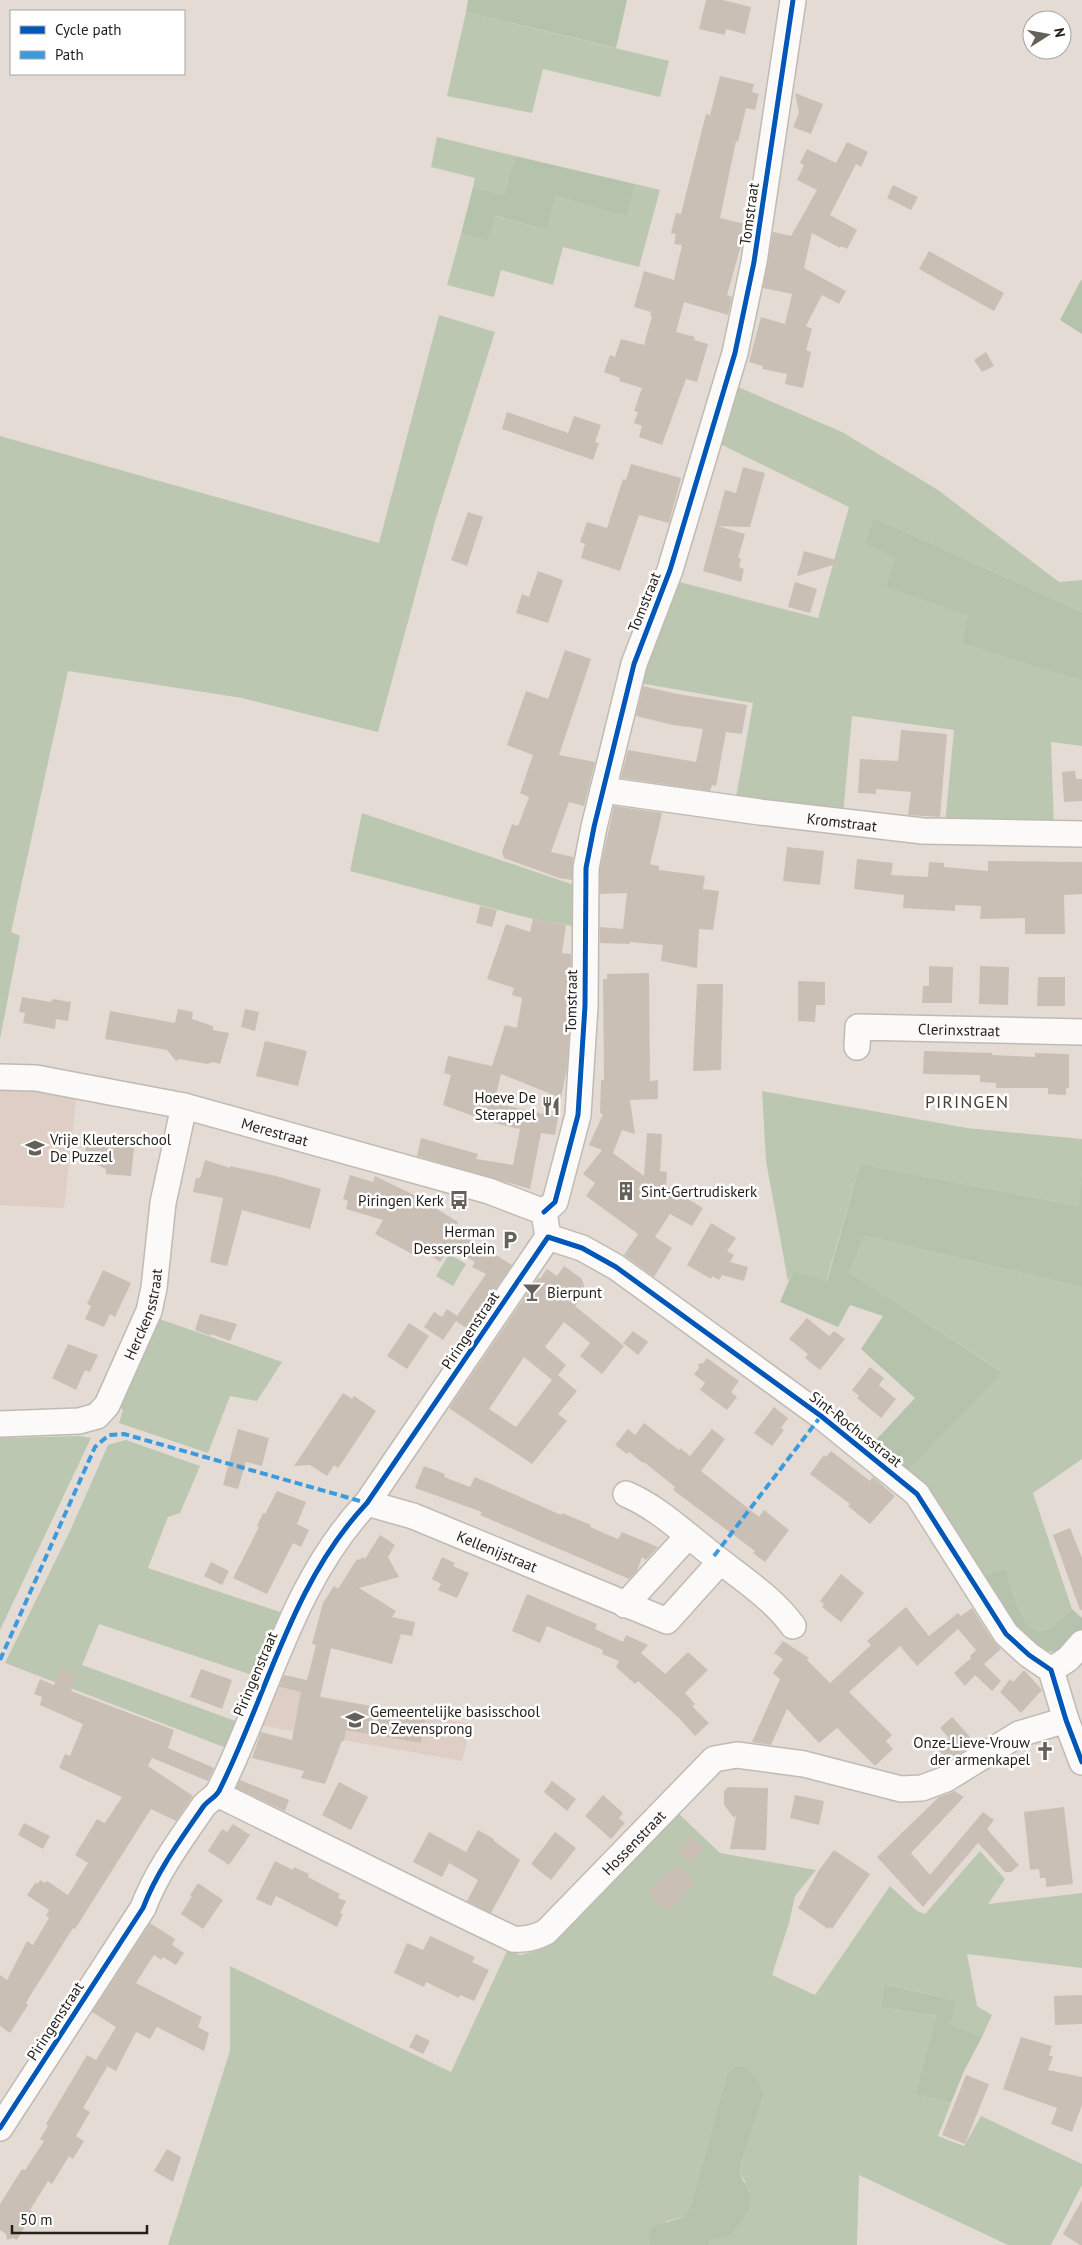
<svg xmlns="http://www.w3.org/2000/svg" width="1082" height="2245" viewBox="0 0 1082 2245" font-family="'PT Sans',sans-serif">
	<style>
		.education { fill: #decec5 }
		.green { fill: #bbc7b1 }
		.forest { fill: #b6c3ac }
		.building { fill: #c9bfb5; fill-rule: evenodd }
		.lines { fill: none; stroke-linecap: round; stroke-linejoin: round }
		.minor-casing { stroke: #c0bab3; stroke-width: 28 }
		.minor { stroke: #fbfaf9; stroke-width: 25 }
		.quiet { stroke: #3c9bdf; stroke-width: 4; stroke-dasharray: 8 4; stroke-linecap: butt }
		.cycleway-casing { stroke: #fff; stroke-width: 8 }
		.cycleway { stroke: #0057b8; stroke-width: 5 }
		.labels { text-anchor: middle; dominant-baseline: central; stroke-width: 5; stroke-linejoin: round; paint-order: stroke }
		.street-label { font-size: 15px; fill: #221e18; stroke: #fff }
		.poi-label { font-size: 15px; fill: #221e18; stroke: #fff; text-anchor: end }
		.quarter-label { font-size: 18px; letter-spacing: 1px; fill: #4b4034; stroke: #fff }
	</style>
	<rect width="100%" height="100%" fill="#e4dcd4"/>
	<path class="education" d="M0,1084l77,7 -13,117 -64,-3z
		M272,1686l52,11 147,27 -9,37 -203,-36z"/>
	<path class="green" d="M466,12l203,49 -9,36 -117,-28 -11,44 -85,-17z
		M437,137l78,19 -11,39 -31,-8 2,-9 -44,-11z
		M635,184l25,6 -21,77 -76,-20 -10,38 -52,-15 -7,27 -47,-12 14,-51 27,7 6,-25 53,14 9,-34 71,19z
		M439,315l56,17 -59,186 -58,214 -136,-34 -174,-27 -57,261 9,4 -20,103v-603l379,107z
		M738,387l104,45 96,58 121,92 23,-2v32l-209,-95 -9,27 33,12 -10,31 80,29 -5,28 120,37v65l-31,-4 3,85 -109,-3 9,-94 -102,-14 -9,99 -108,-12 18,-100 -113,-20 36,-102 142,37 31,-111 -129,-63z
		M362,813l218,74 -2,40 -45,-8 -183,-48z
		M762,1091l205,37 115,11v33l-4,34 -218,-42 -34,118 -33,-11 -5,10 -22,-120z
		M865,1236l217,51v172l-49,34 39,116c-7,6 -13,13 -21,18 -28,19 -40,-42 -45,-59l-29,10 -70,-106 94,-101 -152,-99z
		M449,1254l17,10 -13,22 -17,-10z
		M157,1318l125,44 -25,39 -27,-5 -22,57 -89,-30 4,-13 -5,-6z
		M80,1436l11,2 -91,192v-192z
		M126,1440l74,26 -20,47 -12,4 -20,51 141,47 -31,62 -159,-53 -17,41 159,58 -12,26 -224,-86 65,-132 38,-86z
		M676,1811l44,42 96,17 -21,26 -6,27 -17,52 43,20 75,-109 27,25 8,3 55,-63 25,28 -17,25 94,-11v75l-115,-14 10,52 15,9 -10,22 -31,-13 6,-23 -71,-17 -5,23 55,9 -21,78 36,9 -13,33 26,10 17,-30 101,48v21l-31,60h-43l-149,-70 -2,70h-148l1,-4 22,-8 13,-52 -5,-7 2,-15 -49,41 -9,17 -17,4 -19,16 2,8h-482l62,-194v-85l221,106 57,-123 12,6 22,-6z"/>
	<path class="forest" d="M468,0h159l-11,48 -150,-36z
		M515,156l120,28 -8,32 -71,-20 -9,34 -52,-14 -7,25 -27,-7 12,-47 31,8z
		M1081,280h1v54l-22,-14z
		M873,517l209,95v69l-120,-37 5,-28 -81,-29 10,-30 -32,-13z
		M860,1164l218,42 4,-34v115l-217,-51 -16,36 153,100 -95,100 -34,-29 42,-45 -54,-49 22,-33 -33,-11 -12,22 -58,-25 13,-31 34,10z
		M1006,1568c5,17 17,78 45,59 8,-5 14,-12 21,-18l10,9v17l-20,18 -21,-3 -16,-9 -48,-63z
		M885,1984l72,17 -6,23 31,13 -18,34 -13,32 -36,-9 21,-78 -55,-9z
		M736,2067h9l13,13 5,14 -21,65 -2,15 10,21 -1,15 -17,24 -22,7 -1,4h-59l-2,-8 3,-10 33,-10 9,-17 35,-127z"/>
	<path class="building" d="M706,0h17l28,7 -6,27 -19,-5 -1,6 -26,-6z
		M720,76l34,8 -2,8 7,2 -4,16 -9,-2 -8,34 -2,-1 -16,77 25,6 -1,11 -17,60 5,2 -4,18 -44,-13 -8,30 19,5 -1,3 14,4 -11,38 -11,-3 -24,66 -23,-8 3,-11 -8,-3 4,-11 -4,-1 8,-23 -23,-7 1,-3 -16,-6 6,-17 5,2 6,-18 23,6 8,-29 -2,-1 1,-3 -17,-5 10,-36 30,9 8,-35 -8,-1 2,-10 -5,-1 5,-20 5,1 25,-100 4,1z
		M795,93l28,11 -12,30 -18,-7 6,-14z
		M847,142l21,10 -7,15 -5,-3 -26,51 27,15 -10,19 -6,-3 -1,2 -28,-15 -8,35 42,23 -7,13 -17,-9 -16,31 6,3 -6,21 5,2 -8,36 -18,-4 2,-10 -25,-5 1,-3 -14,-4 12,-45 24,7 7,-30 -29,-6 10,-56 18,4 26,-46 -20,-10 7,-15 -4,-2 7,-14 29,14z
		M893,185l25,12 -7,13 -24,-12z
		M929,251l75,42 -10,18 -75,-42z
		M986,352l8,14 -12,6 -8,-12z
		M507,412l61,21 6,-17 27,9 -6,17 4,1 -6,17 -91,-31z
		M631,464l50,14 -12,45 -30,-8 -19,56 -39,-13 4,-14 -5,-2 7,-20 20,6 16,-49 3,1z
		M743,467l22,6 -15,54 -32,-1 27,8 -7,24 3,1 -2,8 5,2 -3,13 -38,-11 22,-81 11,3z
		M468,512l15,5 -16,49 -16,-6z
		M804,551l39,11 -46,14z
		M538,571l25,9 -15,43 -32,-10 6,-19 7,3z
		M795,582l22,7 -7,24 -22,-6z
		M565,650l26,9 -32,96 36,7 -11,44 -15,-4 -18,50 22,5 -1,23 -13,-2 -55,-20 -2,-6 10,-28 6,2 11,-29 -9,-4 13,-38 -26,-10 19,-54 22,8z
		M643,686l34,8 70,11 -5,29 -16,-2 -10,54 -4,-1 -2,6 -89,-13 7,-28 68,12 7,-33 -30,-4 -37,-9z
		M901,730l46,4 -7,83 -32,-2 3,-23 -35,-3v5l-18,-1 2,-34 38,2z
		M1075,771l1,8h6v22l-18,1 -2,-30z
		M614,806l48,7 -12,51 9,2v4l46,6 -2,13 16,2 -6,39 -14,-1 -2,39 -36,-7 2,-16 -33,-3v2l-30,-1v-16l23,2 4,-36 -27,1v-25z
		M787,847l37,4 -4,34 -37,-4z
		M857,859l36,4 -2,12 37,2 1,-15 15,1v4l44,4v-10l94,1v32l-18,1 1,39h-40v-16l-45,1 1,-13 -26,-1v6l-52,-3 1,-13 -50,-6z
		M480,906l17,4 -5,17 -16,-4z
		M533,919l33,6 -4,28 9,1v51l-4,63 -6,30 -60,-24 -7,29 64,14 -3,18 -14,-2 -11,56 -113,-33 4,-18 57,16 -2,5 37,6 7,-36 -30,-7 -47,-17 8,-30 -7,-2 4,-17 44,10 13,-41 12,3 5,-30 -10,-3 2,-7 -27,-9 19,-55 24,8z
		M929,966l24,1 -1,36h-30l1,-17h6z
		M980,966l29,1 -1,38 -29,-1z
		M649,973l1,108 8,-1v19l-28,1 5,34 -13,-4 -9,23 31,23 3,-43 15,1 -2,37 7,1 -1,14 37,22 -11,18 -22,-12 -15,23 17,11 -18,29 -30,-22 14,-21 -52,-38 9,-13 -12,-9 19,-24 -13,-5 14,-31 -3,-1 1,-33h3l-1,-101h4v-5z
		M1038,977h27v29h-28z
		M798,981l27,1v23h-9l-1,17 -17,-1z
		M697,984h26l-2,86 -28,1z
		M22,997l29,5 1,-3 19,3 -3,19 -12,-2 -1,10 -32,-6 2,-10 -6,-1z
		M178,1009l15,3 -1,7 21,7v4l16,3 -9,31 -7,-2 -6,2 -27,-5 -4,2 -9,-11 -62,-11 5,-28 65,12z
		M245,1009l14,3 -4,19 -14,-4z
		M265,1041l42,10 -9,35 -42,-10z
		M924,1051l68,2v2l43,2v-4l34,1v34h-3v7l-18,-1v-6h-52v-5l-16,-1v-7l-57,-1z
		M87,1136l48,4 -4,36 -25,-2v-5l-11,-5 -11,-1z
		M205,1160l25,8v-2l46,10 45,13 -11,40 -68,-19 -15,56 -17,-4 13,-64 -30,-6 3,-14h4z
		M350,1175l23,7 2,-6 39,19 44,27 -5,7 59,36 -44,64 -12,-8 -13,19 -19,-13 10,-15 8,5 5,-8 10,7 29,-42 -14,-7 3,-5 -25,-15 -10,15 -21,-14 -5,7 -39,-21 8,-14 -37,-11 2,-8 -5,-2z
		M711,1223l25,15 -9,13 7,4 -4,7 18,5 -4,14 -22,-6 -3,5 -7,-4 -1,3 -24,-14z
		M564,1266l18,13 2,7v8l-9,12 49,40 -22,28 -22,-18 10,-13 -26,-21 -19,25 21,18 -8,10 19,16 -19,23 9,7 -35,43 -83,-56 89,-130 2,1 7,-10 10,7zM524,1357l28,23 -36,47 -27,-18z
		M103,1270l28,13 -16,34 -5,-3 -6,13 -19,-8 6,-13 -4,-2z
		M200,1314l37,10 -7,17 -19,-7v2l-16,-6z
		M807,1318l22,18 5,-5 11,8 -25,31 -15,-12 3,-4 -19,-15z
		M409,1323l20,13 -22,33 -20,-13z
		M633,1331l15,11 -10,13 -15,-12z
		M68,1344l30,11 -8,17 -5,-2 -9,20 -24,-12z
		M707,1358l32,23 -8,11 6,5 -10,13 -27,-20 5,-7 -11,-9 5,-6 -1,-4 5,-1z
		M870,1367l14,11 -5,7 17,14 -15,19 -24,-20 2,-2 -7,-6z
		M343,1393l9,6 2,-3 22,15 -33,50 -5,7 -4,-3 -7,11 -17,-11 -16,1z
		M774,1407l14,11 -7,10 3,2 -12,16 -18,-13z
		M644,1423l35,27 1,-2 10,8 22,-27 13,10 -24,32 58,46 5,-7 25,20 -24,32 -12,-9 2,-2 -82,-61 2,-3 -31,-25 -1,1 -14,-11 -2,2 -12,-9 13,-16 7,6z
		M238,1429l31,9 -7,28 -16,-4 -8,27 -15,-4z
		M831,1451l39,30 3,-4 22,19 -25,28 -22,-18 2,-2 -40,-30 14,-19 2,2z
		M424,1466l21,8 -1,3 26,10 5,-10 86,38 1,-2 29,12 -1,2 28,12 4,-7 36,15 -12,13 -4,-3 -5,14 -8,8 -149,-64 2,-3 -67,-24z
		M277,1491l29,11 -9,22 12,6 -8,17 -8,-4 -26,51 -34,-16 26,-51 -2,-1 6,-13 2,1z
		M1070,1528l12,30v52h-2l-27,-75z
		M380,1535l15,10 -7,12 11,20 -40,11 37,23 -4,6 23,5 -3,14 -11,-2 -9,30 -61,-16 -11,49h-1l107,19 -5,27 -75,-13 -2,11h-2l-17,43 -24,-6 3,-7 -52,-13 9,-26 31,8 9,-48 -22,-5 5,-12 23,5 9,-35 -4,-1 11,-41 11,-17 4,3 19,-30 3,1 2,-3 3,2z
		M442,1557l13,6 -2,3 16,7 -12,25 -19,-8 3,-6 -9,-5z
		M211,1562l18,9 -7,14 -18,-9z
		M841,1574l23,19 -23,29 -19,-15 2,-3 -4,-3z
		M527,1594l70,30 -2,5 28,13 3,-7 22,10 -7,8 24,21 23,-22 20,18 -23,23 10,11 -3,2 17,17 -14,13 -16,-18 -41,-37 -3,3 -19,-17 3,-6 -17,-7 1,-4 -56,-24 -7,17 -28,-12z
		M906,1607l23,29 29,-23 3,3 11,-8 22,34 7,7 -17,15 17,17 -9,10 -17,-16 -10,11 -11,-13 17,-15 -1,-2 6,-6 -18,-21 -41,37 -17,-20 -51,46 43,43 -6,6 7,8 -18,17 -38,-38 -18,15 -32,-34 -16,36 -19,-3 28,-63 -7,-6 10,-14 -9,-6 9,-12 26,17 -2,2 23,23 41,-38 -4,-4z
		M60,1668l17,7 -6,16 103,39 -6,18 46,20 -6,13 -56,-23 -4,8 45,30 -17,25 -25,-12 -76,120 -2,-1 -43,68 -4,7 2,2 -18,28 -10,-7v-51l7,5 20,-39 6,4 16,-27 -3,-2 3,-6 -22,-15 9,-13 2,2 2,-4 5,3 2,-2 21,14 20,-32 -13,-8 22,-36 8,4 17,-26 -63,-29 6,-14 5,2 13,-32 -43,-19 2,-8 -8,-3 6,-15 14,6z
		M201,1669l31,11 -10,29 -32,-12z
		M1024,1670l18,20 -21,23 -21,-21 10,-13 3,3z
		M952,1717l24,26 -28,18 -10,-12 11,-11 -9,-10z
		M240,1780l49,20 -4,11 -49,-23z
		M552,1781l24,18 -9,12 -23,-19z
		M339,1782l29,15 -17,33 -29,-15z
		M728,1787l40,1 -2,62 -36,-1 6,-34 -2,3 -10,-13v-14z
		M955,1791l9,6 -53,56 19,22 53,-63 11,8 -7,9 32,36 -8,7h-6l-27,-29 -55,64 -46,-50 62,-60z
		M603,1795l20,18 -4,5 6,5 -14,16 -26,-23z
		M795,1795l29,6 -5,24 -29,-7z
		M1064,1807l9,77 -27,3v-9h-6l-1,-9 -9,1 -6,-58z
		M24,1823l26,13 -7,13 -25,-14z
		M233,1824l17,11 -21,30 -21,-14 14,-22 5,3z
		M478,1830l16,9v2l26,19 -29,53 -24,-12 11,-21 -29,-17 -7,14 -29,-15 16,-30 37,20z
		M555,1832l21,16 -25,32 -20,-16z
		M691,1836l13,13 -14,15 -13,-13z
		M834,1850l36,24 -38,55 -2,-2 -2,2 -30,-21 21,-38z
		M275,1861l18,9 1,-3 15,7 -1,3 32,17 -2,4 8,3 -6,12 3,1 -6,13 -61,-31 -5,10 -15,-7z
		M676,1863l20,19 -28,30 -20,-20z
		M198,1883l25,17 -20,29 -22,-15 11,-18 -2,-1z
		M150,1923l25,16 -3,6 12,8 -8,12 -13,-8 -2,3 -7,-5 -18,28 66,34 -4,10 11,6 -5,18 -47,-24 -7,12 -14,-7 -20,39 -11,-6 2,2 -24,41 7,4 -14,24 8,5 -11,18 -4,-3 -17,28 -4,-3 -18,29 3,2 -16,28 -4,-2 -6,2 -1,-6 -6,-4v-26l22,-35 3,1 19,-29 -4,-2 8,-13 -2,-2 41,-69 9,5 20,-33 -24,-15z
		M430,1936l45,21 -3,5 17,8 -15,31 -14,-6 -1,3 -33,-16 -2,5 -30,-14 13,-30 16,7z
		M1082,1995v29l-27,1 -1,-29z
		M416,2034l14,7 -7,13 -14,-7z
		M1021,2037l31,9 -3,9 4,2 -5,13 34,7v28l-10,27 -21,-8 6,-16 -54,-19z
		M966,2075l23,9 -24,60 -23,-9z
		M167,2149l14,8 -8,25 -19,-11z
		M1082,2200v45h-2l-17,-11z"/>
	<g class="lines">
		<g class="minor-casing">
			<g id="minor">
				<path id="s1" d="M603,790l157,22 163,19 159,3"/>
				<path id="s2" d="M857,1047l1,-20 224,5"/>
				<path id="s3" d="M0,1077l36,1 148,28 305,85 55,21"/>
				<path d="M544,1212l11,-10 23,-87 7,-109 1,-138 8,-41 40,-163 36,-94 65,-217 19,-91 39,-262"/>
				<path d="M548,1237l34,11 34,19 205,149 96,78 89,140 23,21 22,15 15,50 16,42"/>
				<path id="s4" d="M0,1424l79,-3 18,-5 10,-11 42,-94 5,-23 9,-85 21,-97"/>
				<path d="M626,1494c31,13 57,38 84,59 28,23 61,43 83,73"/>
				<path id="s5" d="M367,1503l46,13 254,105 53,-59"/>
				<path d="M625,1605l63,-69"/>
				<path d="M1051,1670l17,-11 14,-16"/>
				<path id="s6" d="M217,1794c99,48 197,98 296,145 13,1 22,-1 33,-7l168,-173 23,-4 67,9 97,25 21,-1 24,-9 73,-45 47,-14"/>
				<path d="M0,2128l143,-220c14,-37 38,-69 60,-101 4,-6 12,-9 16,-16 48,-95 72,-208 148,-288l181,-266 -4,-25"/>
			</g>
		</g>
		<use href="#minor" class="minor"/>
		<path class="quiet" d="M714,1556l107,-140
			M0,1660l95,-213 14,-12 15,-1 243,69"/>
		<g class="cycleway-casing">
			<path id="cycleway" d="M544,1212l11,-10 23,-87 7,-109 1,-138 8,-41 40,-163 36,-94 65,-217 19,-91 39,-262
				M0,2128l143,-220c14,-37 38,-69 60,-101 4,-6 12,-9 16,-16 48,-95 72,-208 148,-288l181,-266 34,11 34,19 205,149 96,78 89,140 23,21 22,15 15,50 16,42"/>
		</g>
		<use href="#cycleway" class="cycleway"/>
	</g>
	<defs>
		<g id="restaurant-bare" transform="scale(1.5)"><path d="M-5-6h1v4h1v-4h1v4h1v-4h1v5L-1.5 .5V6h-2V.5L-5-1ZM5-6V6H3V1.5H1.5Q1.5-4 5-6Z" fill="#66605a" stroke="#fff" stroke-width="2.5" paint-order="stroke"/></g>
		<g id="school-bare" transform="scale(1.5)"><path d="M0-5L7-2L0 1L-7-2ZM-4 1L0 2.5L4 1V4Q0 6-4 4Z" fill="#66605a" stroke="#fff" stroke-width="2.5" paint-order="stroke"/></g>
		<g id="building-bare" transform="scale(1.5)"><path d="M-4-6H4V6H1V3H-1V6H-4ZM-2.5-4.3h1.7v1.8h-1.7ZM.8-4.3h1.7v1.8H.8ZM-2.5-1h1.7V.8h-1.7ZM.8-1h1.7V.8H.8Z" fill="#66605a" stroke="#fff" stroke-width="2.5" paint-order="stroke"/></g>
		<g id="bus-bare" transform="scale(1.5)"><path d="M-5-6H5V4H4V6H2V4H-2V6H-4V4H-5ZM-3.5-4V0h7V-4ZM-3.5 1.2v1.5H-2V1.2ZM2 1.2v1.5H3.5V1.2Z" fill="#66605a" stroke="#fff" stroke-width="2.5" paint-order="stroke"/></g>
		<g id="parking-bare" transform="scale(1.5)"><path d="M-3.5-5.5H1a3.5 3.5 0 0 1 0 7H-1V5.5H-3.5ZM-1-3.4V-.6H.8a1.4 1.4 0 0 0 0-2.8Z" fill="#66605a" stroke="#fff" stroke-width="2.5" paint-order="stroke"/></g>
		<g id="bar-bare" transform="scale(1.5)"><path d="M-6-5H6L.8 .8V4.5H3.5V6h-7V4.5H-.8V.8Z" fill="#66605a" stroke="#fff" stroke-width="2.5" paint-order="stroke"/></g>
		<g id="church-bare" transform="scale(1.5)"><path d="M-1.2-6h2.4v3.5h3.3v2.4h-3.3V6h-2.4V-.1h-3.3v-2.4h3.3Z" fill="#66605a" stroke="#fff" stroke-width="2.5" paint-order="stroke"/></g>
	</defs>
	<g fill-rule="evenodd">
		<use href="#restaurant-bare" x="551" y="1106"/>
		<use href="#school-bare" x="35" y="1148"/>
		<use href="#building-bare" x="626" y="1191"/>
		<use href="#bus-bare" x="459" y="1200"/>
		<use href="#parking-bare" x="510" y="1240"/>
		<use href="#bar-bare" x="532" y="1292"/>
		<use href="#school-bare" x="355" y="1720"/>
		<use href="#church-bare" x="1045" y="1751"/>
	</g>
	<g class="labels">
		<g class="street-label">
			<text transform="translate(749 214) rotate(-82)">Tomstraat</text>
			<text transform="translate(644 602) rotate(-68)">Tomstraat</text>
			<text stroke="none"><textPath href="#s1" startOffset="241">Kromstraat</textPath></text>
			<text transform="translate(571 1001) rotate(-89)">Tomstraat</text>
			<text stroke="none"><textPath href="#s2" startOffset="121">Clerinxstraat</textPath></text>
			<text stroke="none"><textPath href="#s3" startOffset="281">Merestraat</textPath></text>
			<text stroke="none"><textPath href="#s4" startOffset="211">Herckensstraat</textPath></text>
			<text transform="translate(470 1330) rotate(-56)">Piringenstraat</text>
			<text transform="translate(856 1429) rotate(38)">Sint-Rochusstraat</text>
			<text stroke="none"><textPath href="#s5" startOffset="139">Kellenijstraat</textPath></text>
			<text transform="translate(255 1674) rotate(-67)">Piringenstraat</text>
			<text stroke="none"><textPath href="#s6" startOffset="489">Hossenstraat</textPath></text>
			<text transform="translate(55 2021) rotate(-57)">Piringenstraat</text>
		</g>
		<g class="poi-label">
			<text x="536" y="1097">Hoeve De<tspan x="536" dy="17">Sterappel</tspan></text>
			<text x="50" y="1139" text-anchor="start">Vrije Kleuterschool<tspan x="50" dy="17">De Puzzel</tspan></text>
			<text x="641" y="1191" text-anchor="start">Sint-Gertrudiskerk</text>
			<text x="444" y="1200">Piringen Kerk</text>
			<text x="495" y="1231">Herman<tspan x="495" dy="17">Dessersplein</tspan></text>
			<text x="547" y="1292" text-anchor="start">Bierpunt</text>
			<text x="370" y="1711" text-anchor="start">Gemeentelijke basisschool<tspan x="370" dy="17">De Zevensprong</tspan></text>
			<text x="1030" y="1742">Onze-Lieve-Vrouw<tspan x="1030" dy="17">der armenkapel</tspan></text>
		</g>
		<g class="quarter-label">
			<text x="967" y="1101">PIRINGEN</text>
		</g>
	</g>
	<rect x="10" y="10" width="175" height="65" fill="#ffffff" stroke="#a7a5a3"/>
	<rect x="20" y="26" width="25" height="8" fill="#0057b8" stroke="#a7a5a3"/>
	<text x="55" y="35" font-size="15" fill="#221e18">Cycle path</text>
	<rect x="20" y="51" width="25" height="8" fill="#3c9bdf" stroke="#a7a5a3"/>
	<text x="55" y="60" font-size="15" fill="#221e18">Path</text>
	<g transform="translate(1047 35) rotate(79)"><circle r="24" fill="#ffffff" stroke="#a7a5a3"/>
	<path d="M0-4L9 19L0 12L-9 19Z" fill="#66605a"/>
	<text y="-8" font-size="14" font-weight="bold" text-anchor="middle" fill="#221e18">N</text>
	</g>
	<path d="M12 2225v8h135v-8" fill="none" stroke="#221e18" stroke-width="2.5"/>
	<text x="20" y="2225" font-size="15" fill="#221e18" stroke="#ffffff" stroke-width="4" paint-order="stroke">50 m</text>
</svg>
